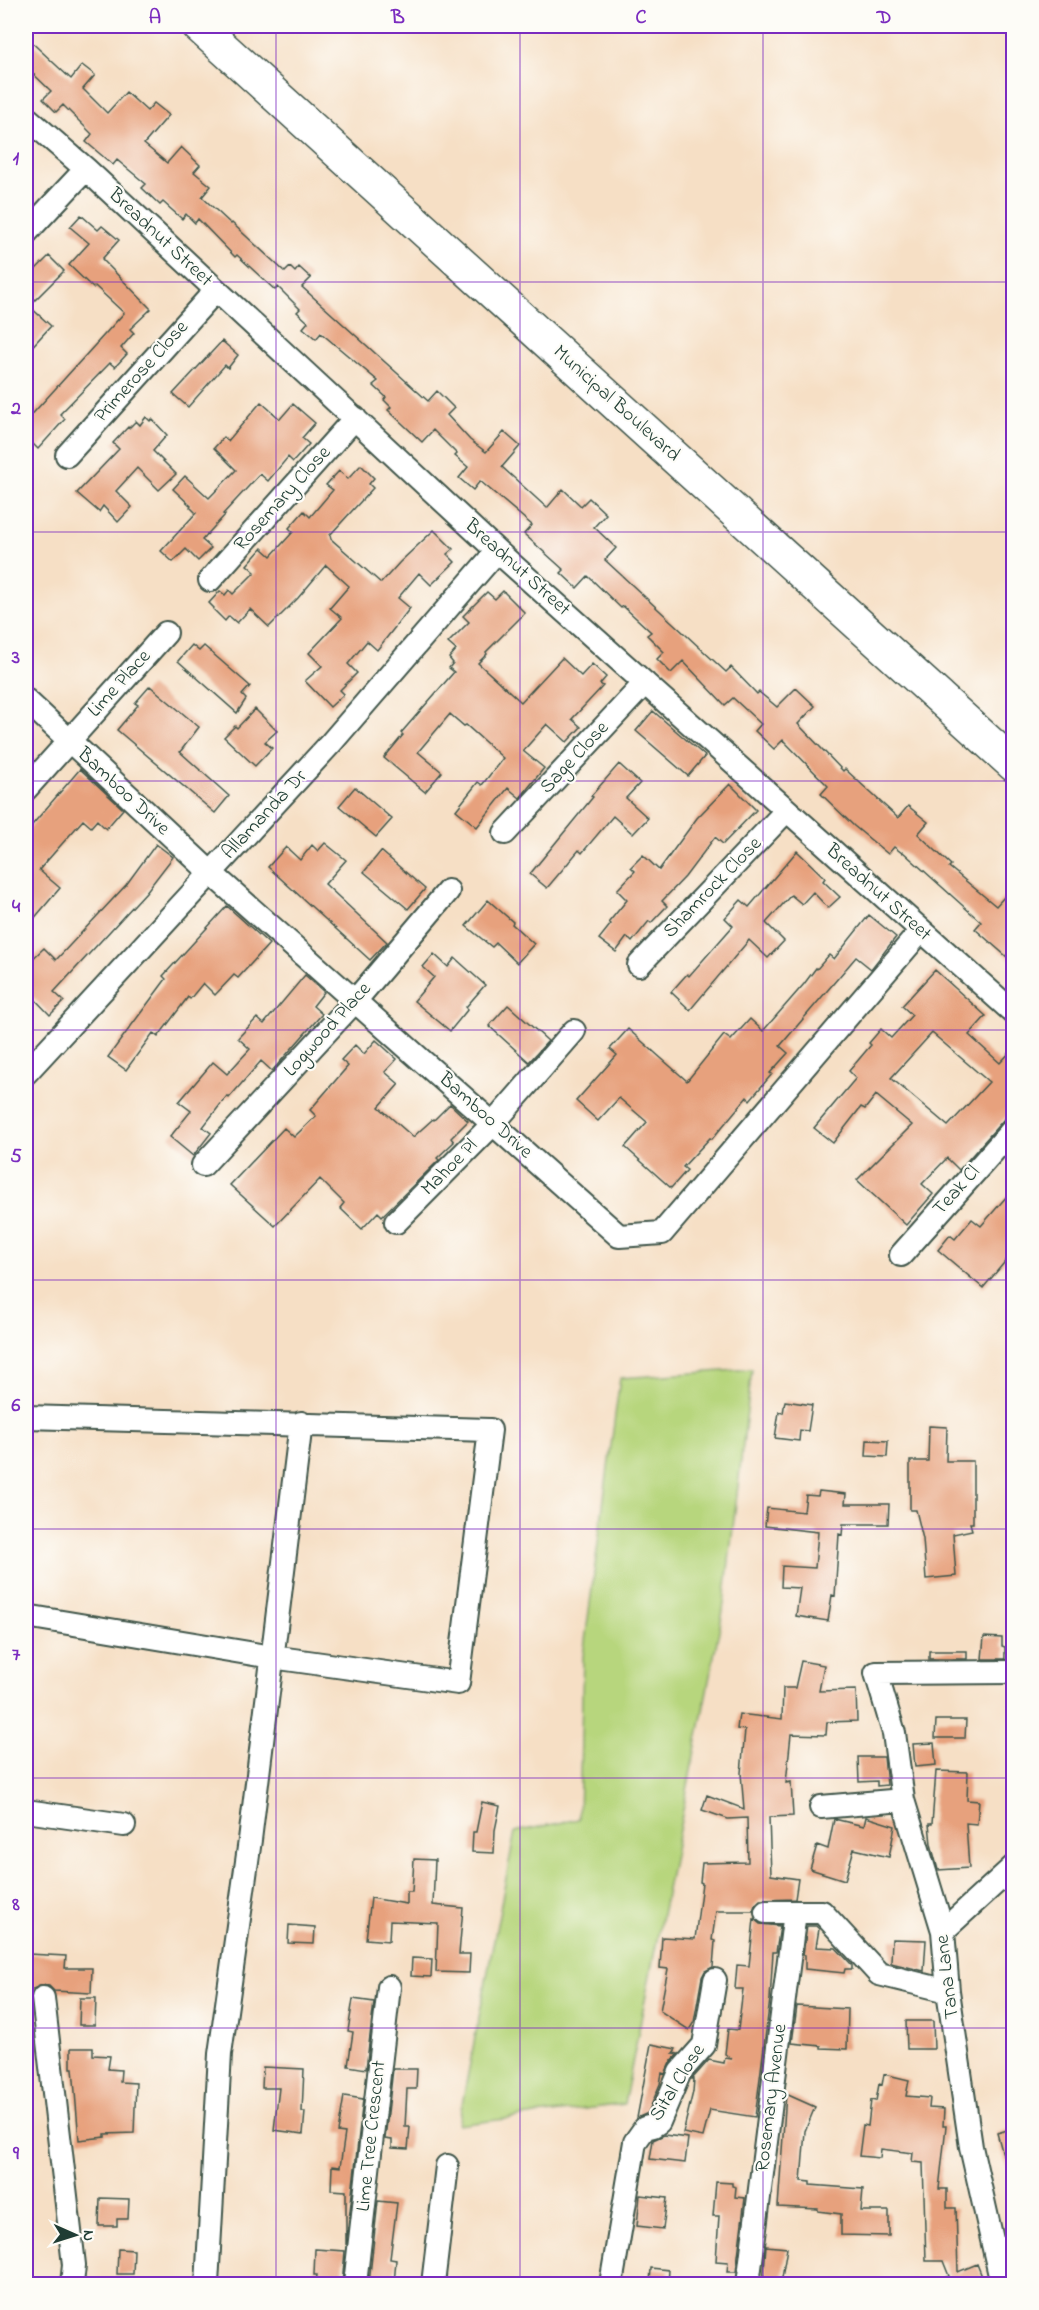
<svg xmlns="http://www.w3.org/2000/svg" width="1039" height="2310" viewBox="0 0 1039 2310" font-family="'Indie Flower',sans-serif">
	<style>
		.green { fill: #b7d67d; stroke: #6b8a58; stroke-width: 1.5 }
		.building { fill: #e7a17d; fill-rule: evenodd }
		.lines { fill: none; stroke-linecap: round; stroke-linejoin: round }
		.minor-casing { stroke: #3f554a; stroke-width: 26 }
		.primary-casing { stroke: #3f554a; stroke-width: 36 }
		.minor { stroke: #fff; stroke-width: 22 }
		.primary { stroke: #fff; stroke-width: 33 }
		.grid { fill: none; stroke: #7b2cbf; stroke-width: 1.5; stroke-opacity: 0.55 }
		.labels { text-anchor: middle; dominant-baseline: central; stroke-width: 4.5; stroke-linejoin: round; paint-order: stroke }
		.street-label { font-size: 20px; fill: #1f3d34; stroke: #fdfcf7 }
		.neatline { fill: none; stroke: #7b2cbf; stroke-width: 2 }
		.grid-label { font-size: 20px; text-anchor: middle; font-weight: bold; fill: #7b2cbf }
	</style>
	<rect width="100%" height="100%" fill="#fdfcf7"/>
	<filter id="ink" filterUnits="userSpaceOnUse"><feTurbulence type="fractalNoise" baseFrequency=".0167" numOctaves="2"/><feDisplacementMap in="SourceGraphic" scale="12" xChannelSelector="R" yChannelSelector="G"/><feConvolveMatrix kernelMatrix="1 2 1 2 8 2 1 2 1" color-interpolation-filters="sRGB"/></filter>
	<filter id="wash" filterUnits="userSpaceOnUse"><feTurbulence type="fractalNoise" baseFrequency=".008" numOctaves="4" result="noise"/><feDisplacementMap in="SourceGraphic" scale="24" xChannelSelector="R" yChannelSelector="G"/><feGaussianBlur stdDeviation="1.35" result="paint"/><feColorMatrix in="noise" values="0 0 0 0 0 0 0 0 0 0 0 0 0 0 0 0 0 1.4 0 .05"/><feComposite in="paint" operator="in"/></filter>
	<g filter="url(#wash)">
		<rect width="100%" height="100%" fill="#f6dfc5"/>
		<path class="green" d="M752,1369l-29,242 -99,493 -166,21 57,-293 64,-13 4,-163 37,-278z"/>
		<g id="blocks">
			<path class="building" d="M26,37l45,42 11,-14 13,10 -12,14 24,24 19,-21 21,19 7,-8 15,12 -25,29 23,19 14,-16 19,18 -6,7 17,14 -9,11 29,27 1,-1 53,49 5,-5 5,5 4,-5 12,11 -9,9 126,114 9,-10 17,17 -7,7 23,25 16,12 18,-20 16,14 -18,21 45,41 16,-19 18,17 8,-8 17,16 -12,13 22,21 -11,12 121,112 5,-5 26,27 2,-2 18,15 19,-19 19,18 -17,18 45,47 2,-2 53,49 10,-12 20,16 -10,12 33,31 -2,2 47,39 18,-20v77l-39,-34 6,-7 -78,-70 -1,1 -8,-6 -6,7 -34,-28 -33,-32 7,-8 -45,-46 -9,9 -19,-18 6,-7 -28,-26 -8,7 -42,-44 -12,12 -14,-14 7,-7 -17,-17 4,-3 -28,-26 -2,2 -33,-32 -11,12 -16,-15 3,-3 -40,-36 8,-9 -52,-44 -7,9 -14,-12 9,-11 -13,-11 2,-2 -24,-24 -11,12 -34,-32 3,-3 -7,-7 2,-3 -13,-12 5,-4 -57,-48 -5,6 -13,-11 5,-6 -11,-10 3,-3 -22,-22 -3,3 -38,-35 -2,2 -37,-38 -3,4 -9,-9 -4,5 -19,-17 -3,3 -18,-17 4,-4 -29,-24 -4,5 -27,-23 6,-8 -29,-29 -7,7 -13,-13 8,-8 -25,-24z
				M81,215l17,15 4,-4 17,14 -17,19 49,50 -21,20 4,4 -13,15 6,6 -12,13 -5,-4 -50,51 5,5 -27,30 -12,-12v-16l98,-108 -29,-27 -2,2 -24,-23 20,-22 -19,-16z
				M49,256l15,15 -35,35 22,20 -25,27v-74z
				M222,341l16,14 -10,13 -3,-3 -37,42 -15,-13z
				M261,402l19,17 13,-15 22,19 -13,15 7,6 -16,18 -5,-5 -20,24 -8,-7 -37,40 2,1 -23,25 9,8 -13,13 -12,-12 -13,13 -12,-11 35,-38 -6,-6 1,-1 -18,-17 12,-13 24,22 27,-28 -22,-22 10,-11 4,4z
				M146,417l4,4 2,-2 15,16 -14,16 23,23 -17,16 -22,-22 -21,23 16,16 -14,15 -15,-16 -4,6 -22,-19 42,-44 -6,-6 15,-16 1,1 7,-7 4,4z
				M361,465l13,13 -5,6 4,4 -43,47 1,4 50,44 19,-21 34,-32 19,19 -6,5 8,8 -24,23 -12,-12 -21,25 12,10 -33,42 -10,-9 -19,23 9,9 -17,17 4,4 -14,13 -25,-26 17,-15 -13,-13 33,-35 -12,-10 19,-22 -23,-21 -28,33 -29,29 -19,-18 -13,14 -8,-7 -4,5 -12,-12 1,-1 -5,-5 11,-12 5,4 4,-5 4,4 22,-22 -8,-7 15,-17 9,8 22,-24 -4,-4 15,-17 6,6 23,-27 -7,-5 13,-14 9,8z
				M503,591l22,22 -39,39 1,2 -9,9 43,39 41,-44 19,18 11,-12 14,13 -6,7 3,2 -31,33 9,8 -14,15 -20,-18 -24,27 21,17 -24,30 -12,-10 -31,39 -21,-17 22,-28 4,3 21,-27 -37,-33 -2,1 -14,-12 -32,38 24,20 -17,20 -41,-34 19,-23 -2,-2 53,-61 -5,-4 4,-5 -4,-5 7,-8 -8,-7 21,-21 -6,-6 24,-24 8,7z
				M192,645l7,6 5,-5 46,40 -8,9 4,4 -9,14 -59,-52z
				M150,686l49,41 -19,25 49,44 -14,17 -98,-83 21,-25 -3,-2z
				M255,709l22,22 -12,11 7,6 -17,18 -31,-29 11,-11 2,2z
				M653,711l52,45 -17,20 -52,-45z
				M619,764l21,19 -14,15 22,20 -15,16 -20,-18 -31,37 -3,-3 -32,38 -17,-14 63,-77 -2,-1z
				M80,769l43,40 -17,20 -9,-9 -6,7 -8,-7 -44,50 21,18 -34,40v-96z
				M730,784l26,26 -33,34 -8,-7 -30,40 -23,24 5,5 -16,17 -2,-2 -17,21 -5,-5 -11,15 -17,-13 12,-15 -2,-2 18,-22 -10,-10 18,-19 -4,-4 12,-12 16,15 38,-52z
				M355,787l37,32 -16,18 -37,-31z
				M325,843l21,17 -21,24 62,58 -17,18 -102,-93 18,-20 14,13 12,-15 6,6z
				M156,844l17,13 -27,35 -92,100 10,9 -14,14 -24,-25v-13l5,-6 -5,-6 18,-17 12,12 70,-75z
				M381,851l44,38 -17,20 -44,-37z
				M797,851l28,27 -2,3 17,16 -12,11 -15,-16 -11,12 -11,-9 -25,28 18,18 -16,17 -19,-18 -59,70 -19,-18 16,-18 2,2 44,-50 -8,-8 16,-18 8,7z
				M488,900l25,22 -1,2 22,20 -17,19 -21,-20 -4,4 -26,-21z
				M227,906l42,38 -31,34 -4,-3 -19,20 -12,-12 -13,16 -2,-2 -30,40 -5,-4 -27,37 -18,-13 58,-78 -3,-3z
				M869,915l27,22 -25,32 -15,-12 -76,89 8,7 -18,20 2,1 -22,26 -3,-3 -35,42 -2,-1 -27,29 4,3 -16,18 -46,-41 22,-25 -28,-24 -21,23 -22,-20 41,-46 -7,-6 18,-20 59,52 37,-46 7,5 19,-21 13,12 41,-47 12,-16 1,1 12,-14 5,4z
				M434,954l14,13 7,-9 30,27 -19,22 2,2 -18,22 -36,-30 20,-24 -11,-10z
				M935,970l51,46 -17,19 31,28 14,-15v64l-10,7 -45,51 -12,-12 -25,26 11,10 -27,31 -49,-45 55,-55 -36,-30 -11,14 -4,-2 -28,36 -19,-15 42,-50 -7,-7 22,-26 -2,-2 12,-14 10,9 21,-23 -10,-9zM932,1033l57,49 -41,44 -57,-48z
				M305,975l19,17 -11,14 9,8 -50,57 -11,-10 -32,37 -2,-2 -24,31 8,6 -18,23 -23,-19 21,-26 -12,-9 34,-40 14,12 23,-25 -12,-11 19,-20 7,6z
				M508,1005l40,36 -19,21 -40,-36z
				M376,1040l21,19 -12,13 14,12 -20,23 34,30 20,-18 1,1 16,-16 18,17 -17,17 3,4 -17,16 2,2 -57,56 -4,-4 -16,17 -22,-21 4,-5 -24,-24 -45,47 -45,-41 54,-57 10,9 22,-21 -6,-6 38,-44 -7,-6 14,-15 9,9z
				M1014,1188v63l-31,37 -45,-38 12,-15 5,4 17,-20 9,7z
				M785,1401l27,4 -4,26 -8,-1 -1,11 -24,-3 4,-26 4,1z
				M929,1426l18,1 -1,34h27v62h-3l2,7 -19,4 3,42 -30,3 -3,-40 -7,-29h-6v-49h18z
				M867,1440l21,1 -1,16 -21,-1z
				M819,1491l27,3 -1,10h44l-1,20h-45l-1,11 -3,-1 -4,62 -3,-1 -4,26 -32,-5 4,-28 -19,-1 1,-21 33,2 3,-36 -53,-6 2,-18 37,4 2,-17 12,1z
				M984,1637l18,1v8l3,1v12h-23z
				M929,1651h38v8h-38z
				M801,1661l23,4 -5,26 37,-1 1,31 -30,1 -1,13 -35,-1 -5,49 5,-1 2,34 -24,1 2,58 27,4 -3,20 -35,1 -5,5 -2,6h-37l-4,29 3,1 -2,26 -8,4 -3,6 -8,45 -5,8 -29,-19 8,-42 -8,-1 2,-31 33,2 7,-56 -2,-1 2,-19 46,-1 -1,-44 -19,1 -26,-9 5,-15 37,14 -3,-36 4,-43 -8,-1 2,-15 43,5 1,-31h12z
				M936,1720h30l-1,18h-30z
				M934,1743l2,22 -21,2 -2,-23z
				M858,1757h26l3,28 -10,1v-5l-18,1z
				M936,1771l32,1 -1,28 12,1 -2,23 -11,-1 3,45 -31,2 -7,-26 -2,-20h3z
				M482,1802l18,4 -5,24 -1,23 -22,-1 1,-20h3z
				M866,1817l29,9 -6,31 -35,-8 -9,31 -35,-11 7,-24 11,4 6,-30 30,7z
				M414,1859l21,1 -2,45 30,3 -4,46h11l-1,19 -33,-1 2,-49 -48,-2 -1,20 -23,-2 5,-41 36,6v-12h5z
				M754,1919l6,5 20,2 -4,26h-3l-3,47 -15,118 -45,-7 -7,27 -20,-4 10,-41 1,-13h-2l17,-19 15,3 1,-5 7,1 -7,-5 3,-25 10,1 5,-41h-8l2,-24 12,1z
				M289,1925l26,2 -1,17 -26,-1z
				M807,1926h9l3,3 -3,18 20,1 16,17v4h-7l-1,4 -39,-4v-14h-2z
				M892,1939l34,1 -2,31 -33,-8z
				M28,1954l38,2 -1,12h27l-1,25 -37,-2 -5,-5 -7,-1 -9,4h-7z
				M412,1958l20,1 -1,18 -20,-1z
				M80,1998h16l-1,27h-16z
				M353,1999l21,3 -8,67 -18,-3 5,-34 -5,-1z
				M797,2006l51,3 -1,40 -26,-1v-2l-29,-3z
				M906,2021h27l1,28h-27z
				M651,2044l25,5 -3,4 5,1 -8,9 -5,11 -3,-1 -2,11 -12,29 -11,5z
				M71,2048h22v7l17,1 -2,13 13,1 -1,12 16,1 -2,50 -29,1v3l-26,3 -6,-72h-2z
				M263,2067l41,2 -2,43h3l-2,22 -29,-4 5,-42h-17z
				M393,2069h24l-1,20h-9l-2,38h5l-2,22 -16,-1v-8l-7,-1z
				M884,2074l25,6 -3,16 24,2 -1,10 15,1 -1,17h3l-7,63h8v19h9l2,64 19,-8 8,20h-55l19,-8 -6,-15h-17l-3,-98 -11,-1 1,-9 -32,-4 -1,9 -21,-2 4,-31 5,1 3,-26 5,1 3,-17 3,1z
				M786,2094l29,13 -10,24 -4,50 9,1v3l53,4 -2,22h28v25l-48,-1v-21l-23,-3v-2l-40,-2z
				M344,2096l19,3 -17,146v-54l-15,-1 1,-24 8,1 5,-34 -7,-1z
				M1014,2128v47l-5,1 -12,-43z
				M664,2135l24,3 -3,25 -35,-4 3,-19z
				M716,2182l16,1v3l4,1 -1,10 10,1 -9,74h-9l1,-10 -12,-1 3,-45h-6z
				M640,2195l27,3 -4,31 -26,-3z
				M100,2198l29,1 -1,20h-11v7h-18z
				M378,2201l19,2 -7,56 6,1 -2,24h-25z
				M766,2246l21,2 -6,36h-18z
				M118,2249l16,1 -1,24h-16z
				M315,2249l30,2 -3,33h-26l1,-9h-3z
				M651,2268l18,2 -1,14h-18z"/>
		</g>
	</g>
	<g filter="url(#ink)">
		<use href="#blocks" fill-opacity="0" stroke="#3f554a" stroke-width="1.5"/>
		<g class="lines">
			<g class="minor-casing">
				<path id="minor" d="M26,117l60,52 411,382 517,462
					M26,233l60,-64
					M67,455l149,-165
					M210,580l145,-162
					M26,700l185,173 408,363 43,-3 258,-301
					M26,789l140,-156
					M505,833l140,-150
					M639,965l147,-154
					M26,1073l305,-330 166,-192
					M203,1165l152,-164 93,-110
					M396,1222l97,-98 81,-93
					M901,1255l113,-127
					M26,1417l464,13 -32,253 -186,-26 -246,-41
					M821,1807l82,-7
					M26,1811l98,14
					M766,1912h56l57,62 69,17
					M943,1931l71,-65
					M43,1998l31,267 -2,19
					M207,2284l13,-230 30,-214 51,-417
					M355,2284l34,-297
					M433,2284l14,-118
					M611,2284l24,-142 10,-14 8,-2 6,-4 21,-50 24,-27 11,-65
					M748,2284l47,-372
					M1002,2284l-31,-137 -23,-156 -5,-60 -40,-131 -9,-67 -18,-60 138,-1"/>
			</g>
			<g class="primary-casing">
				<path id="primary" d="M199,26l815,739"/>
			</g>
			<use href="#minor" class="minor"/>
			<use href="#primary" class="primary"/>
		</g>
	</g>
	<path class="grid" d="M276,26v2258M520,26v2258M763,26v2258M26,282h988M26,532h988M26,781h988M26,1030h988M26,1280h988M26,1529h988M26,1778h988M26,2028h988"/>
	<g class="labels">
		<g class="street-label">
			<text transform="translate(160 238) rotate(43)">Breadnut Street</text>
			<text transform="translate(142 372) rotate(-48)">Primerose Close</text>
			<text transform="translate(616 404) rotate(42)">Municipal Boulevard</text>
			<text transform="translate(283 499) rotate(-48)">Rosemary Close</text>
			<text transform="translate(517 568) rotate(42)">Breadnut Street</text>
			<text transform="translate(120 684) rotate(-48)">Lime Place</text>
			<text transform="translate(575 758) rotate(-47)">Sage Close</text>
			<text transform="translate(123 792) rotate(43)">Bamboo Drive</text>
			<text transform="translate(265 815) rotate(-47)">Allamanda Dr</text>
			<text transform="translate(713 888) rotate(-46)">Shamrock Close</text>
			<text transform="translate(878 893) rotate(42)">Breadnut Street</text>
			<text transform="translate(328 1030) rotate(-48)">Logwood Place</text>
			<text transform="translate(485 1116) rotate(42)">Bamboo Drive</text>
			<text transform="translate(450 1168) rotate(-45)">Mahoe Pl</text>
			<text transform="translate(957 1191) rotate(-48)">Teak Cl</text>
			<text transform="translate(948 1977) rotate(-97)">Tana Lane</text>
			<text transform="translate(678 2083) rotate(-58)">Sital Close</text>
			<text transform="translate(772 2098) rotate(-83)">Rosemary Avenue</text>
			<text transform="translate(372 2136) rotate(-84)">Lime Tree Crescent</text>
		</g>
	</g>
	<rect width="1039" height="2310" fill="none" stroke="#fdfcf7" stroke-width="66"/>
	<g transform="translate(75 2235) rotate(93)" stroke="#fdfcf7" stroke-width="4.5" paint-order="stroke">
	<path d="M0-4.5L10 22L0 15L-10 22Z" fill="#1f3d34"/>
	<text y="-9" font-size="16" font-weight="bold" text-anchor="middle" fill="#1f3d34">N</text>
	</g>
	<rect x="33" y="33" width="973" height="2244" class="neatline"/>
	<g class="grid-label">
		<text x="155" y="23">A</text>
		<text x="398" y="23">B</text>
		<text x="641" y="23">C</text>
		<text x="884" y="23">D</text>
		<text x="16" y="164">1</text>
		<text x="16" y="414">2</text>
		<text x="16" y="663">3</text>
		<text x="16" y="912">4</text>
		<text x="16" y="1162">5</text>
		<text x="16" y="1411">6</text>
		<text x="16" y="1660">7</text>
		<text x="16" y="1910">8</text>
		<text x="16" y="2159">9</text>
	</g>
</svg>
